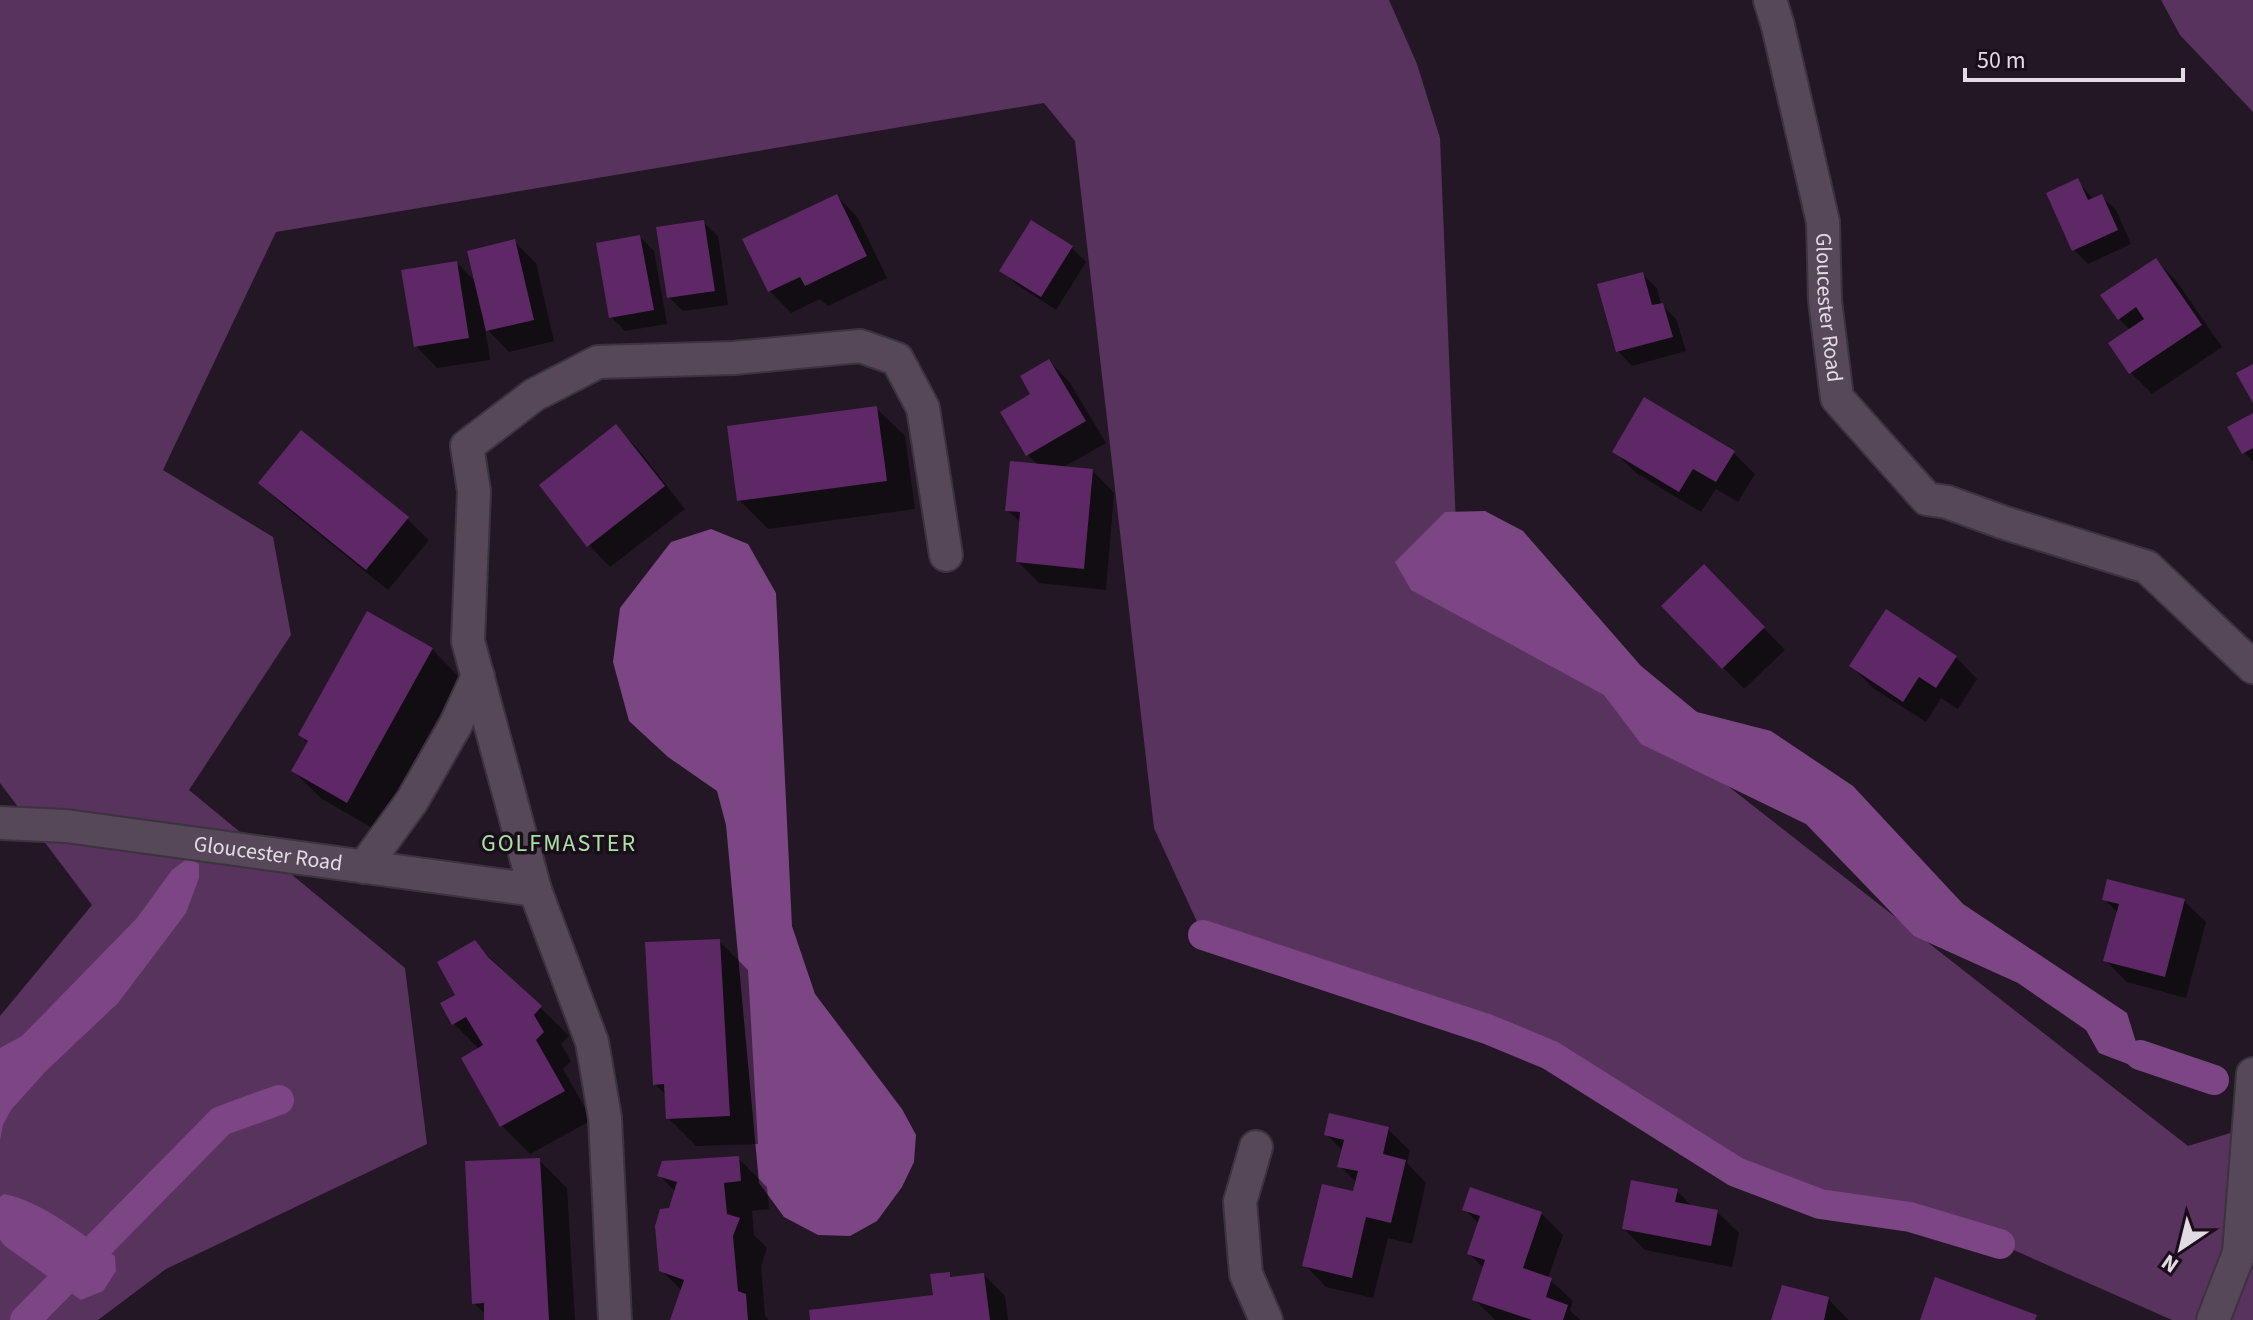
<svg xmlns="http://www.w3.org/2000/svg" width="2253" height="1320" viewBox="0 0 2253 1320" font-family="'Source Sans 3',sans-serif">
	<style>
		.green { fill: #58335d }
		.water { fill: #7c4584 }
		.shadow { fill: #0007 }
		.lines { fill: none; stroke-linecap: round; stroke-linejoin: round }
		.canal { stroke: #7c4584; stroke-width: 30 }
		.building { fill: #5e2866 }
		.minor-casing { stroke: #3b333d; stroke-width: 36 }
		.minor { stroke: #564858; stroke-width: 32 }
		.labels { text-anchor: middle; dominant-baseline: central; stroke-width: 7; stroke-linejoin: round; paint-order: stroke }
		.street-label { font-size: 22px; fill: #e3dbe4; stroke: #1a0e1b }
		.neighbourhood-label { font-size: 24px; letter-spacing: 2px; fill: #abe1a4; stroke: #1a0e1b }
	</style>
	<rect width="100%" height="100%" fill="#231725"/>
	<path class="green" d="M0,0h1389l28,64 23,74 18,437 730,571 65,-20v194h-81l-172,-76 -90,-27 -90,-13 -84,-32 -186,-117 -63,-26 -284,-94 -49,-107 -79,-687 -31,-38 -768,129 -113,238 110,67 18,98 -102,155 216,178 22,176 -261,125 -68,51h-98v-304l92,-111 -92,-122z
		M2161,0h92v112l-73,-77z"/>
	<path class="water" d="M1485,511l38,20 118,135 56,46 74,19 82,55 110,118 164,109 13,42 -7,11 -34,-13 -13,-23 -68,-47 -104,-47 -108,-112 -165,-80 -37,-49 -193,-105 -16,-28 50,-50z
		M711,529l37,15 28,49 16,333 23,68 87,115 14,26 -2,27 -12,25 -25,34 -27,15 -32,-1 -34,-18 -25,-34 -33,-358 -9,-34 -49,-34 -39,-36 -16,-59 7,-54 51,-66z
		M188,858l11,6v14l-13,35 -68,90 -73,69 -34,38 -8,15 -3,16v-93l22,-12 115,-118 35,-48z
		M4,1194c40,8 76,40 111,62l1,15 -13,20 -22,9 -76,-54 -5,-6v-43z"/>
	<path class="shadow" d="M2077,181l17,19 7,-4 15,14 15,34 -43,20 -14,-14z
		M837,196l21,22 29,60 -59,28 -8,-7 -29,14 -21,-22 -25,-51z
		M703,222l15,14 10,69 -45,6 -14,-14z
		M640,237l14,14 13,73 -42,7 -14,-14z
		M514,241l22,22 18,78 -45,11 -24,-25 5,33 -53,8 -21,-22 41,-83 20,20z
		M1072,248l14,14 -30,48 -40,-26 -14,-14z
		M2156,260l21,22 45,65 -70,47 -22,-22 1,-41 -12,-12z
		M1642,274l15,14 4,16 15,15 10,32 -54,15 -14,-15z
		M1049,361l21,22 36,60 -44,25 31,3 21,22 -8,97 -67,-7 -21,-21 3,-39 -14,-13 32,-44 -12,-12 6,-59z
		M876,408l29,28 10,73 -147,20 -29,-29z
		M2253,415v47l-9,-10z
		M616,427l21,21 48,61 -75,58 -21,-22 -48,-60z
		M1614,451l120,2 21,21 -17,28 -22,-13 -15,23 -65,-39z
		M261,483l146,36 22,21 -41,50 -105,-85z
		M1704,567l81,83 -41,39 -80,-83z
		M432,649l28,29 -84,152 -54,-31 -29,-28 16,-27 -9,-9z
		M1956,657l21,22 -19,30 -17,-11 -15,24 -53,-34 -22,-22z
		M2104,899l80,2 22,21 -20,76 -59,-16 -21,-21 12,-48z
		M719,941l29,29 10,174 -62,2 -28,-28 -1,-22 -12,-12z
		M475,943l94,93 -8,8 10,17 -8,8 29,51 -62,34 -28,-28 -22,-76 -26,-26 4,-28z
		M1388,1129l22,22 -3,12 19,20 -14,61 -24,-6 -15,60 -47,-11 -21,-22 49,-71 3,-11 -17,-17 3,-15 -17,-17z
		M738,1158l29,29 2,22 -17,2 2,24 13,13 -6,18 4,50 4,4h-97l10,-29 -21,-21 9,-60 6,-18 -17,-17z
		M539,1160l28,28 8,132h-89v-5l-12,-12z
		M1677,1191l16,16 24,5 22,21 -7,34 -87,-17 -21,-21z
		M1465,1210l76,3 22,22 -15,43 25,23 -3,9 10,10h-85l-21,-21 11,-30 -16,-15 11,-29z
		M949,1274l4,4 31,-3 21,21 3,24h-196l123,-24z
		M1828,1299l21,21h-76z"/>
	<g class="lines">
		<path class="canal" d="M1203,935l284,94 63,26 186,117 84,32 90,13 90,27
			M2140,1055l74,25
			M25,1320l196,-199 58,-21"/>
	</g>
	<path class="building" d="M2078,178l10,22 14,-6 16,36 -46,21 -26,-58z
		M837,194l30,62 -62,30 -5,-9 -32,15 -26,-53z
		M704,220l11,71 -48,7 -11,-71z
		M1031,220l42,26 -32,51 -42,-26z
		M640,235l14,75 -45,8 -13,-75z
		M515,239l19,81 -48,11 -19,-80z
		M2156,258l46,67 -73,49 -21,-31 36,-24 -8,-12 -18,13 -18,-25z
		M457,261l12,77 -55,9 -13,-77z
		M1643,272l9,33 11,-2 10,34 -57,15 -19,-68z
		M1049,359l37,62 -60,35 -26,-44 30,-18 -10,-18z
		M2253,364v39l-17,-30z
		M1644,397l91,54 -19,31 -23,-13 -14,23 -67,-40z
		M877,406l10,75 -150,20 -10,-75z
		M2253,413v35l-11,6 -15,-27z
		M616,424l49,62 -78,61 -48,-62z
		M301,430l108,87 -43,53 -108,-87z
		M1010,461l83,8 -9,100 -68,-7 4,-50 -15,-1z
		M1704,564l61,63 -43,42 -61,-63z
		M1886,609l71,47 -21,32 -17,-11 -16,25 -54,-36z
		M367,611l66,37 -86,155 -56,-32 17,-30 -10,-6z
		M2107,879l78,20 -20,78 -62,-16 16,-57 -17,-4z
		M720,939l10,177 -64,3 -2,-35 -11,1 -8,-143z
		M475,940l13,17 54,49 -8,9 10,17 -8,8 29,51 -65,36 -39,-69 22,-13 -17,-28 -14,8 -12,-22 15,-8 -18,-33z
		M1329,1113l60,14 -6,27 23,6 -15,63 -25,-6 -14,61 -50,-12 20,-82 31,7 5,-20 -21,-4 7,-27 -20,-5z
		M739,1156l2,25 -17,2 3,31 13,4 -7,18 5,55 8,3 2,26h-78l14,-40 -25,-9 -4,-45 5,-17 9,-1 8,-26 -20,-6 5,-15z
		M540,1158l9,162h-65v-17l-12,1 -7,-143z
		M1631,1180l47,9 -3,13 43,8 -7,36 -89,-17z
		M1470,1187l72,25 -19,56 29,10 -6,19 22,8 -5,15h-31l-60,-20 13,-40 -18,-6 13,-38 -18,-6z
		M950,1272v5l34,-4 6,47h-180l-1,-10 124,-15 -3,-21z
		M1935,1277l102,38 -2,5h-115z
		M1782,1285l47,12 -5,23h-53z"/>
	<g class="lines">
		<g class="minor-casing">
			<g id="minor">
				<path id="s1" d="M1770,0l8,26 45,196 2,79 12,97 90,101 20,3 55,20 145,45 106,100"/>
				<path id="s2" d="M0,823l66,3 469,64"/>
				<path d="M364,867l48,-66 43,-75 23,-50"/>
				<path d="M1256,1147l-16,55 6,72 20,46"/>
				<path d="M615,1320l-10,-202 -13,-76 -57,-152 -67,-249 6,-150 -7,-45 67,-51 64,-33 136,-4 126,-12 37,13 26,49 23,147"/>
				<path d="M2213,1320l26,-67 14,-179"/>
			</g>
		</g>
		<use href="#minor" class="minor"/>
	</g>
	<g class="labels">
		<g class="street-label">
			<text stroke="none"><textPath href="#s1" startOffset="314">Gloucester Road</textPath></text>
			<text stroke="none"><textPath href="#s2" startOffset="270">Gloucester Road</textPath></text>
		</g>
		<g class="neighbourhood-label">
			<text x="559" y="843">GOLFMASTER</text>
		</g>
	</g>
	<g transform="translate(2181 1248) rotate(215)" stroke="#1a0e1b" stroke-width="6" paint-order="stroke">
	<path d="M0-6L14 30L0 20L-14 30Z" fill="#e3dbe4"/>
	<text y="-12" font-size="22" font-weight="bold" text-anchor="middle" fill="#e3dbe4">N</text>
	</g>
	<path d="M1965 68v12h218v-12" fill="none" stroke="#e3dbe4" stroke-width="4"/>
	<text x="1977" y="68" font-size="24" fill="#e3dbe4" stroke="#1a0e1b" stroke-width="6" paint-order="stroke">50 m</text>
</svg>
